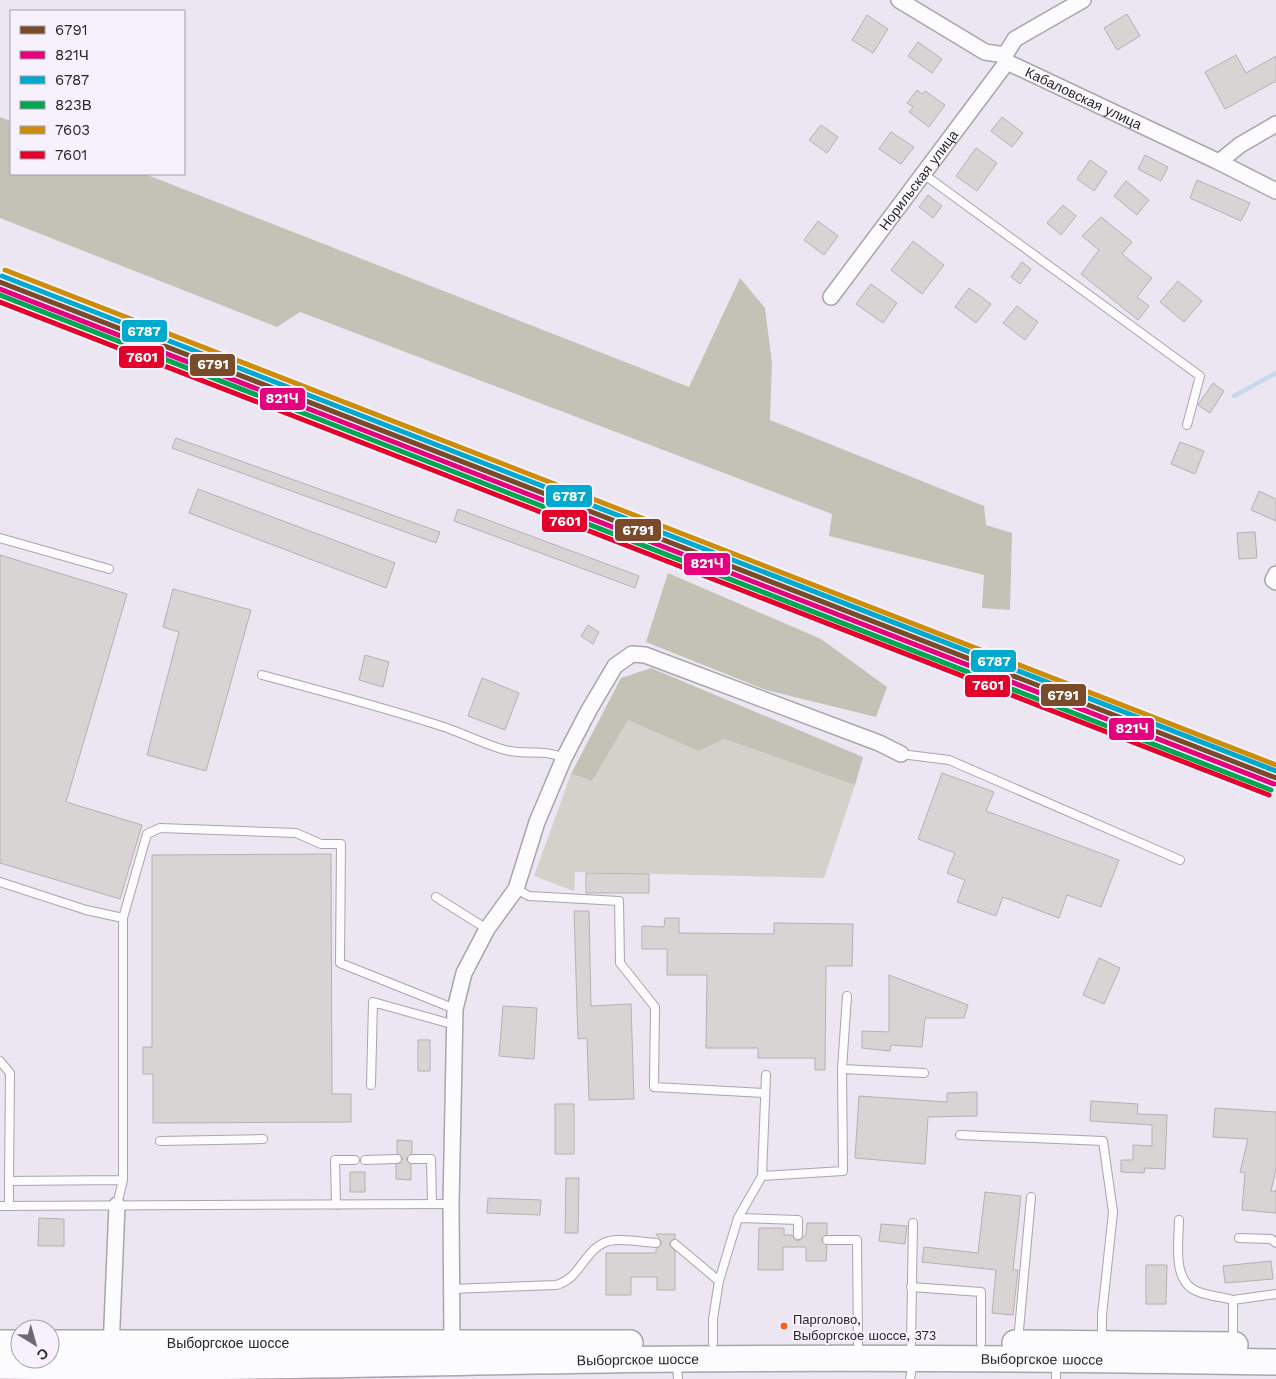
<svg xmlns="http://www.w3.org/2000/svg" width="1276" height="1379" viewBox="0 0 1276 1379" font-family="'Work Sans',sans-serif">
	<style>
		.green { fill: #d2d1ca }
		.forest { fill: #c3c2b6 }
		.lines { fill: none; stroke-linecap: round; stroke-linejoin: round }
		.stream { stroke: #c6d9ea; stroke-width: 4.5 }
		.building { fill: #d9d4d4; stroke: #b5b0b2 }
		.service-casing { stroke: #a8a5ac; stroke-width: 10 }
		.minor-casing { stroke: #a8a5ac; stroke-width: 18 }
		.primary-casing { stroke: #a8a5ac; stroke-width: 28 }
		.service { stroke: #fcfbfd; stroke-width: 8 }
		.minor { stroke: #fcfbfd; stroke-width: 15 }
		.primary { stroke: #fcfbfd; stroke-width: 25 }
		.rail-1-casing { stroke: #f6f1fc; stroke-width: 9 }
		.rail-2-casing { stroke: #f6f1fc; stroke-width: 9 }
		.rail-3-casing { stroke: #f6f1fc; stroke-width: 9 }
		.rail-4-casing { stroke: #f6f1fc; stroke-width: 9 }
		.rail-5-casing { stroke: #f6f1fc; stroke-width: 9 }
		.rail-6-casing { stroke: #f6f1fc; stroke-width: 9 }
		.rail-1 { stroke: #7a4b2a; stroke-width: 5 }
		.rail-2 { stroke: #e5007d; stroke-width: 5 }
		.rail-3 { stroke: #00a9ce; stroke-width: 5 }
		.rail-4 { stroke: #00a651; stroke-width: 5 }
		.rail-5 { stroke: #ce8d09; stroke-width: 5 }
		.rail-6 { stroke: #e4002b; stroke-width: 5 }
		.bus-dot { fill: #f26522; stroke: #f6f1fc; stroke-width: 2 }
		.labels { text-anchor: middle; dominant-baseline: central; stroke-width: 4; stroke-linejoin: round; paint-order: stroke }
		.bus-label { font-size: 13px; fill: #2a272e; stroke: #f6f1fc; text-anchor: start }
		.street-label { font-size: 14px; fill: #2a272e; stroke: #f6f1fc }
		.line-badge { stroke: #f6f1fc; stroke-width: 2 }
		.badge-label { font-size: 14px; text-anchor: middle; font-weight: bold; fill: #fff }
	</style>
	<rect width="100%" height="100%" fill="#ebe6f1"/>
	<path class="green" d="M628,719l71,32 25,-12 131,46 -31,93 -249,-6 -1,19 -40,-15 37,-102 21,7z"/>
	<path class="forest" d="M0,117l11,4v53h134l544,213 51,-109 25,30 7,55 -2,57 214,86 2,19 26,8 -2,77 -28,-2 2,-33 -155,-39 3,-22 -532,-202 -23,15 -277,-109z
		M668,573l153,66 66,48 -11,30 -110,-27 -120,-48z
		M651,668l212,89 -8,28 -131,-46 -25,12 -71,-31 -36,61 -21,-7 50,-96z"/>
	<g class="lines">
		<path class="stream" d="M1234,396l42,-23"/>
	</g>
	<path class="building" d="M1127,14l13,22 -23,14 -13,-22z
		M867,15l21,14 -15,24 -21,-13z
		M918,42l24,17 -10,14 -24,-17z
		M1236,55l10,18 30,-17v25l-51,28 -20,-37z
		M917,90l5,4 3,-3 20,14 -16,22 -20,-15 4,-5 -6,-4z
		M1002,117l21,16 -11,14 -21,-16z
		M821,125l17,12 -11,16 -18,-13z
		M891,132l23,15 -13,17 -22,-15z
		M976,148l21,15 -20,28 -21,-15z
		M1145,155l23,12 -7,14 -23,-12z
		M1090,160l17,12 -13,19 -17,-12z
		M1197,180l53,23 -9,18 -51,-23z
		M1126,181l23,19 -12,15 -23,-19z
		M928,195l14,11 -9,12 -14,-11z
		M1063,205l13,11 -15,19 -14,-12z
		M1101,217l31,25 -10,12 30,24 -15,19 12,9 -11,14 -57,-46 18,-24 -17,-14z
		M818,221l20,15 -14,19 -20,-15z
		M913,241l31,24 -22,29 -31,-24z
		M1022,262l9,7 -11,15 -9,-7z
		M1178,281l24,20 -18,21 -24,-20z
		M871,284l26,19 -14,20 -27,-19z
		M969,288l22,16 -15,19 -21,-16z
		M1017,306l21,16 -13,18 -22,-17z
		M1213,383l11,8 -14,22 -12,-8z
		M176,438l264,94 -4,11 -264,-95z
		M1180,442l24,9 -9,23 -24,-10z
		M198,489l197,74 -9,25 -197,-75z
		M1259,491l17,8v22l-25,-11z
		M458,509l181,67 -4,12 -181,-67z
		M1255,532l2,26 -18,1 -2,-26z
		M0,555l127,39 -61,208 76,23 -22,74 -120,-36z
		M173,589l78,21 -45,161 -59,-16 32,-123 -16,-5z
		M588,625l11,7 -6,12 -12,-8z
		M365,655l24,7 -6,25 -24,-7z
		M482,678l37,15 -14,37 -37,-14z
		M942,773l52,19 -8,19 133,49 -18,47 -34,-12 -8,23 -56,-21 -7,19 -39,-14 8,-22 -18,-7 8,-20 -37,-14z
		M331,854l1,240h19v28l-198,1v-49h-10v-27h9v-192z
		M586,873l63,1v19h-63z
		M574,911h15l2,95 40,-2 3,95 -45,1 -2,-62 -9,1z
		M665,918h14v15l95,1v-11l79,1 -1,42h-26l-1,104h-10v-12h-57v-10h-52l1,-73h-40v-26h-25v-23l22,1z
		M1099,958l21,10 -16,36 -21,-9z
		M889,975l79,30 -4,13h-39l-3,29 -31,-2 -1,6 -28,-3v-17l27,1z
		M503,1006l34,2 -3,51 -35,-3z
		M418,1040h12v31h-12z
		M977,1092v24l-49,1 -3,47 -70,-6 4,-62 88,6v-9z
		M1091,1101l47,3 -1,10 30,1 -2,54 -20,-1 -1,5 -23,-1v-12h12v-15l19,1v-21l-62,-4z
		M555,1104h19v50h-19z
		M1215,1108l61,4v57l-5,22h5v22l-34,-3 3,-37 -5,-1 8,-33 -35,-2z
		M397,1140l15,1v12l-6,6 5,6v15l-15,-1v-14l7,-6 -6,-6z
		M350,1172h15v20h-15z
		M566,1178h13l-1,55h-13z
		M985,1192l36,4 -8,74h5l-5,45 -21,-2 4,-43 -74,-8 2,-15 54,6z
		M488,1198l53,2 -1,15 -53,-2z
		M39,1218l25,1v27h-26z
		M807,1223h20v11l-6,6 6,6 -1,15h-20v-14h-23v23h-25l1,-42h25v7h8l3,5 3,1 8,-6z
		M881,1224l26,2 -2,18 -26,-3z
		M656,1234h19v4l-6,6 6,7v39h-18v-13h-26v18h-25v-42h50v-4l6,-6z
		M1271,1261l2,18 -48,4 -2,-17z
		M1146,1265h21l-1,39h-20z"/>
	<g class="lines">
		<g class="service-casing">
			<path id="service" d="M922,173l278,203 -13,49
				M0,538l109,31
				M262,675c60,16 120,32 179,51 22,7 42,18 64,24 23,6 37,-2 59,8
				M901,754l48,6 231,100
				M0,882l86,28 37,8v262l-6,25
				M516,889l13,7 90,5 1,62 35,44 -1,80 110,6
				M436,897l51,32
				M123,918l24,-84 13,-6 136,5 25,11h20l-1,119 115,46
				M0,1061l10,12 -1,108 114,-1
				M842,1069l82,4
				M371,1085l2,-83 82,23
				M960,1135l143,6 10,71 -11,103v25
				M160,1141l103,-2
				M412,1159h19l1,45
				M365,1160l32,-1
				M762,1176l81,-5 -1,-102 5,-73
				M9,1181v24
				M336,1205l-1,-45h20
				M0,1206l451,-2
				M738,1218l60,2v15
				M1179,1220c0,22 -8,63 20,72 10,4 23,5 34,8
				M1239,1238l32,1 5,4
				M827,1240h30l1,104
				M675,1244l44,37
				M911,1287l70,5v51
				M452,1289l104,-4c25,-6 28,-37 53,-44 13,-3 33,1 47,2
				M1018,1341l13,-144
				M713,1343v-24l6,-38 19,-63 24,-42 4,-101
				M1233,1343v-43l43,-6
				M911,1344l2,-121
				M1056,1362v17
				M677,1364l1,15
				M910,1379l3,-17"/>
		</g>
		<g class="minor-casing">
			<g id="minor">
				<path d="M899,0l86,52 20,3"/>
				<path id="s1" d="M1005,55l2,7 212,100 57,29"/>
				<path d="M1005,55l10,-16 68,-39"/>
				<path d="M1219,162l21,-17 36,-21"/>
				<path id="s2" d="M831,297l176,-235"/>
				<path d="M1276,574l-3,6 3,2"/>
				<path d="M452,1342l-1,-138 4,-195 9,-36 23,-44 29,-40 21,-67 27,-64 25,-48 26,-44 17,-12 13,1 234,88 22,11"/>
				<path d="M111,1349l6,-144"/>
			</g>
		</g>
		<g class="primary-casing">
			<g id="primary">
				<path d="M0,1343h20"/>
				<path id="s3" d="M50,1343h580"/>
				<path d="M1015,1343l220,2"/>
				<path id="s4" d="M0,1366c227,4 453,-5 680,-7 198,-2 397,0 596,3"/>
			</g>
		</g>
		<use href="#service" class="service"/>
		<use href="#minor" class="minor"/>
		<use href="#primary" class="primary"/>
		<g class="rail-1-casing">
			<path id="rail-1" d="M0,282l1276,496"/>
		</g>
		<g class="rail-2-casing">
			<path id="rail-2" d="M0,289l1274,495"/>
		</g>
		<g class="rail-3-casing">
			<path id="rail-3" d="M2,276l1274,495"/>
		</g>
		<g class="rail-4-casing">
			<path id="rail-4" d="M0,295l1271,495"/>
		</g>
		<g class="rail-5-casing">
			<path id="rail-5" d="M5,270l1271,495"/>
		</g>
		<g class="rail-6-casing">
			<path id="rail-6" d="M0,302l1269,493"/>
		</g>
		<use href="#rail-1" class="rail-1"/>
		<use href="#rail-2" class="rail-2"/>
		<use href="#rail-3" class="rail-3"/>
		<use href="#rail-4" class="rail-4"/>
		<use href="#rail-5" class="rail-5"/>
		<use href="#rail-6" class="rail-6"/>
	</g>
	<circle class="bus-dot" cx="784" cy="1326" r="4.5"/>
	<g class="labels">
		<g class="bus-label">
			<text x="793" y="1319">Парголово,<tspan x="793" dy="16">Выборгское шоссе, 373</tspan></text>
		</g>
		<g class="street-label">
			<text stroke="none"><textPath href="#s1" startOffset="92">Кабаловская улица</textPath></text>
			<text stroke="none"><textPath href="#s2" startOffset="146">Норильская улица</textPath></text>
			<text stroke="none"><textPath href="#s3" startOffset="178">Выборгское шоссе</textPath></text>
			<text stroke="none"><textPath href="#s4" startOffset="638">Выборгское шоссе</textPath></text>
			<text stroke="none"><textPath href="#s4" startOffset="1042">Выборгское шоссе</textPath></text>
		</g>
	</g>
	<g class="line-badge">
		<rect x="121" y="319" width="47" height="24" rx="5" fill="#00a9ce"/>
		<rect x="118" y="345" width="47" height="24" rx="5" fill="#e4002b"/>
		<rect x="189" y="353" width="47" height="24" rx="5" fill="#7a4b2a"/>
		<rect x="259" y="387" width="47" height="24" rx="5" fill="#e5007d"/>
		<rect x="545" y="484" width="48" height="24" rx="5" fill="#00a9ce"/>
		<rect x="541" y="509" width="47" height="24" rx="5" fill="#e4002b"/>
		<rect x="614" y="518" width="48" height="24" rx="5" fill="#7a4b2a"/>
		<rect x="683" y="552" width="48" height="24" rx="5" fill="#e5007d"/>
		<rect x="970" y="649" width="47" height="24" rx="5" fill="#00a9ce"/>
		<rect x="964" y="674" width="47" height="24" rx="5" fill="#e4002b"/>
		<rect x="1040" y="683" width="47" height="24" rx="5" fill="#7a4b2a"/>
		<rect x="1108" y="717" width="47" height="24" rx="5" fill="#e5007d"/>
	</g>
	<g class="badge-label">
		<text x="144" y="336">6787</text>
		<text x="142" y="362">7601</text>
		<text x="213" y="369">6791</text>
		<text x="282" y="403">821Ч</text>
		<text x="569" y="501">6787</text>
		<text x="565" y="526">7601</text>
		<text x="638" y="535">6791</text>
		<text x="707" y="568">821Ч</text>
		<text x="994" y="666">6787</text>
		<text x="988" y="690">7601</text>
		<text x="1063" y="700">6791</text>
		<text x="1132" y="733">821Ч</text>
	</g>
	<rect x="10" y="10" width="175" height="165" fill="#f6f1fc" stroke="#a4a0aa"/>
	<rect x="20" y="26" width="25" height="8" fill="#7a4b2a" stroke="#a4a0aa"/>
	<text x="55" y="35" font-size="15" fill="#2a272e">6791</text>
	<rect x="20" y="51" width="25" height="8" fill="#e5007d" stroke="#a4a0aa"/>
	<text x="55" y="60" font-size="15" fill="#2a272e">821Ч</text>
	<rect x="20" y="76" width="25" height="8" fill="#00a9ce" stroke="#a4a0aa"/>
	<text x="55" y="85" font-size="15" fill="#2a272e">6787</text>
	<rect x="20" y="101" width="25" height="8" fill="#00a651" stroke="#a4a0aa"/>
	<text x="55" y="110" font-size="15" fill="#2a272e">823В</text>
	<rect x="20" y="126" width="25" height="8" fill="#ce8d09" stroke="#a4a0aa"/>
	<text x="55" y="135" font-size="15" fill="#2a272e">7603</text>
	<rect x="20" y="151" width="25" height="8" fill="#e4002b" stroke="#a4a0aa"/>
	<text x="55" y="160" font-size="15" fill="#2a272e">7601</text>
	<g transform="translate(35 1344) rotate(143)"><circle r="24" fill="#f6f1fc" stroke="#a4a0aa"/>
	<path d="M0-4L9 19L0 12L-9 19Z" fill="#6e6a72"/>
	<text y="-8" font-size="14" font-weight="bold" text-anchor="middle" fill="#2a272e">С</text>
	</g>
</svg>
